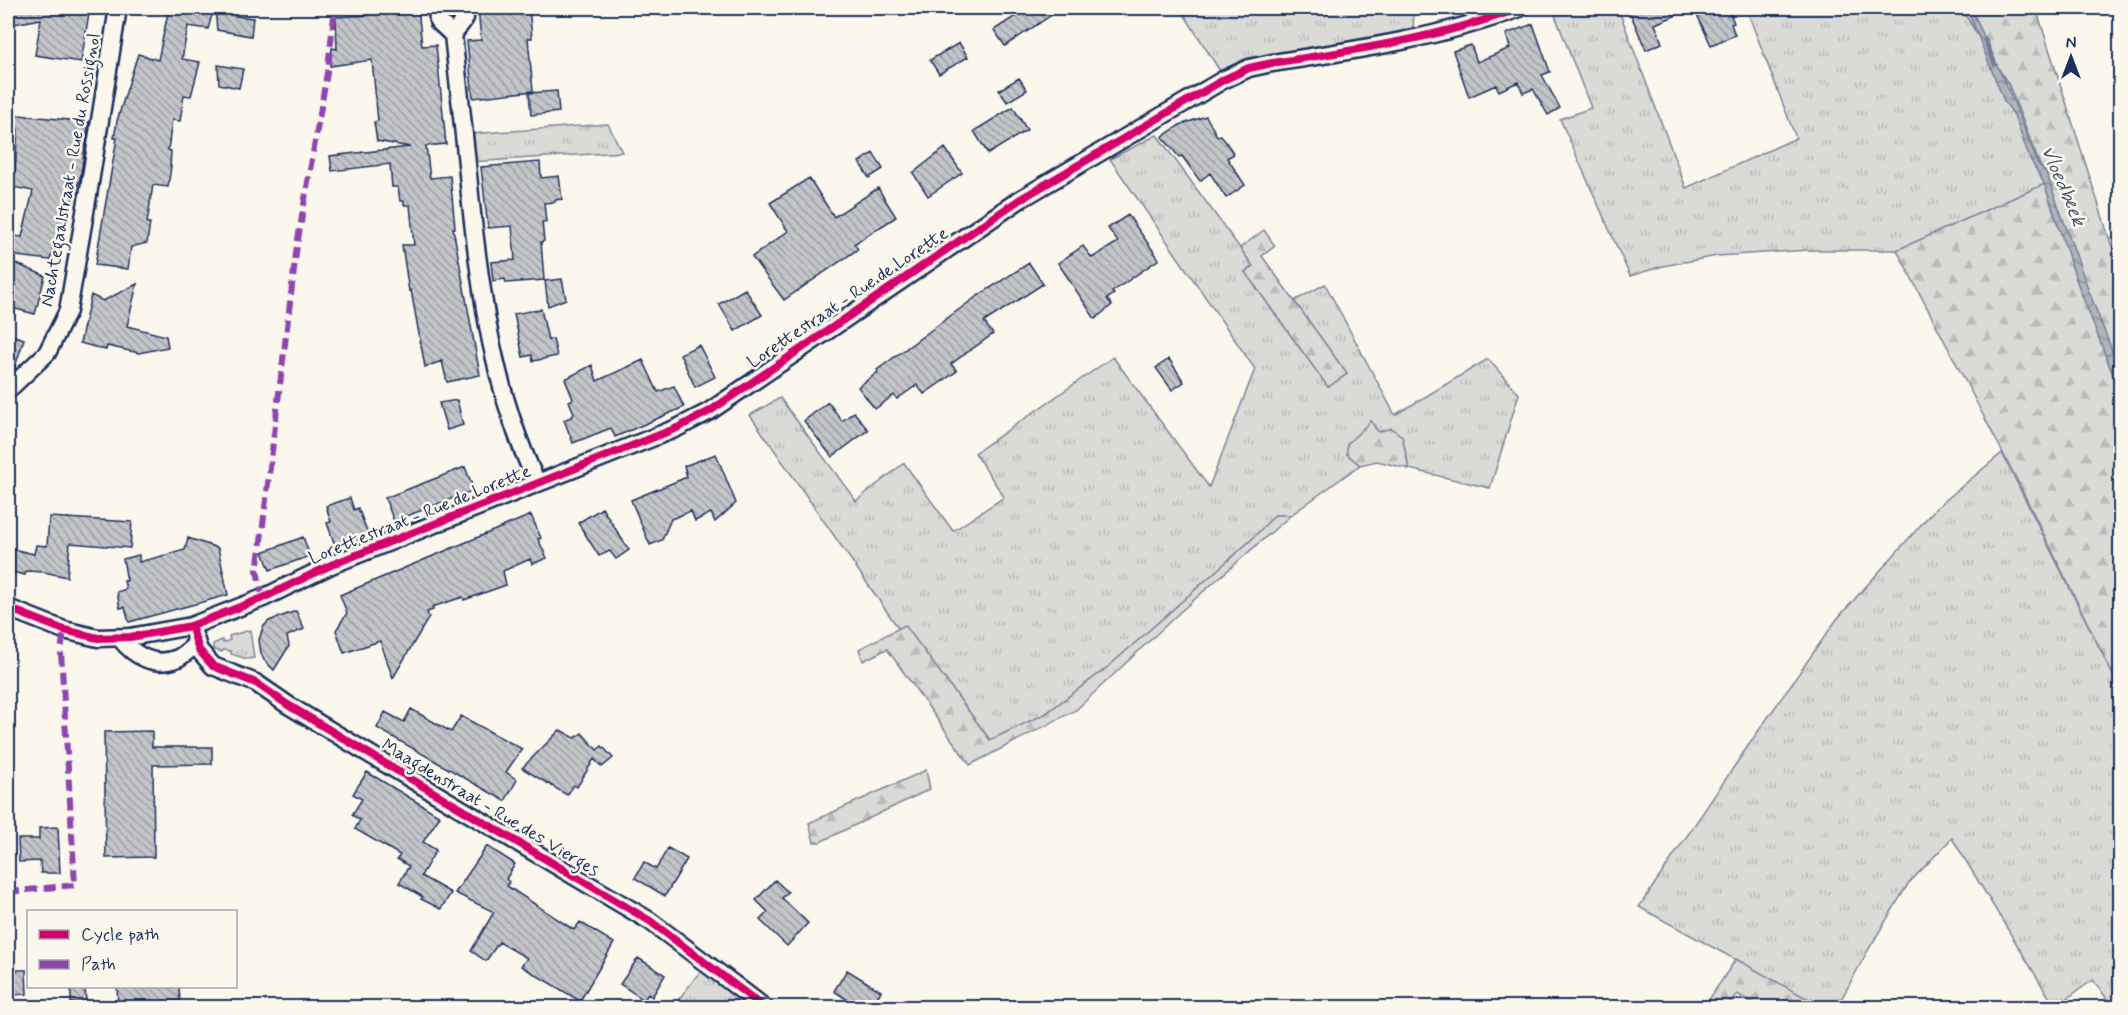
<svg xmlns="http://www.w3.org/2000/svg" width="2128" height="1015" viewBox="0 0 2128 1015" font-family="Mynerve,sans-serif">
	<style>
		.grass { fill: url(#grass-tufts); stroke: #7a849a; stroke-width: 1.5 }
		.forest { fill: url(#forest-firs); stroke: #7a849a; stroke-width: 1.5 }
		.water { fill: url(#water-waves); stroke: #747e96; stroke-width: 1.5 }
		.lines { fill: none; stroke-linecap: round; stroke-linejoin: round }
		.stream { stroke: #747e96; stroke-width: 5 }
		.building { fill: url(#building-back-hatch); stroke: #1b2f5e; stroke-width: 1.5 }
		.minor-casing { stroke: #1b2f5e; stroke-width: 21 }
		.minor { stroke: #fbf7ec; stroke-width: 16 }
		.quiet { stroke: #8e44ad; stroke-width: 6; stroke-dasharray: 12 6; stroke-linecap: butt }
		.cycleway-casing { stroke: #fbf7ec; stroke-width: 11 }
		.cycleway { stroke: #d6006c; stroke-width: 8 }
		.labels { text-anchor: middle; dominant-baseline: central; stroke-width: 5; stroke-linejoin: round; paint-order: stroke }
		.street-label { font-size: 18px; fill: #1b2f5e; stroke: #fbf7ec }
		.water-label { font-size: 20px; font-style: italic; fill: #47577a; stroke: #fbf7ec }
	</style>
	<defs>
		<pattern id="grass-tufts" width="24" height="20" patternUnits="userSpaceOnUse" patternTransform="scale(1.5)"><rect width="24" height="20" fill="#dadad7"/><path d="M3 7l-1-3M5 7V3M7 7l1-3M15 17l-1-3M17 17v-4M19 17l1-3" fill="none" stroke="#babbbb"/></pattern>
		<pattern id="forest-firs" width="22" height="20" patternUnits="userSpaceOnUse" patternTransform="scale(1.5)"><rect width="22" height="20" fill="#dadad7"/><path d="M5 1l3.5 6h-7zM16 11l3.5 6h-7z" fill="#babbbb"/></pattern>
		<pattern id="water-waves" width="16" height="10" patternUnits="userSpaceOnUse" patternTransform="scale(1.5)"><rect width="16" height="10" fill="#afb3bb"/><path d="M0 5q4-4 8 0t8 0" fill="none" stroke="#8e929b"/></pattern>
		<pattern id="building-back-hatch" width="6" height="6" patternUnits="userSpaceOnUse" patternTransform="scale(1.5)"><rect width="6" height="6" fill="#c3c5c9"/><path d="M-1 5l2 2M0 0l6 6M5-1l2 2" fill="none" stroke="#9ea0a6"/></pattern>
	</defs>
	<rect width="100%" height="100%" fill="#fbf7ec"/>
	<filter id="ink" filterUnits="userSpaceOnUse"><feTurbulence type="fractalNoise" baseFrequency=".0167" numOctaves="2"/><feDisplacementMap in="SourceGraphic" scale="12" xChannelSelector="R" yChannelSelector="G"/><feConvolveMatrix kernelMatrix="1 2 1 2 8 2 1 2 1" color-interpolation-filters="sRGB"/></filter>
	<g filter="url(#ink)">
		<path class="grass" d="M1180,8h234l-1,23 -58,12 -84,13 -51,15z
			M1561,8h57l68,180 110,-50 -50,-130h215l48,77 38,98 -150,67h-88l-92,6 -54,10 -33,10 -70,-157 31,-11 -38,-98z
			M608,124l14,28 -150,10 -3,-28z
			M1157,135l96,131 -8,6 83,115 19,-13 -53,-73 31,-17 70,131 93,-56 31,35 -29,94 -81,-19 -7,-33 -24,-4 -8,-11 -23,33 13,11 -69,50h-16l-25,26 -142,126 -63,47 -55,26 -85,-114 -6,3 -149,-214 30,-17 76,103 48,-38 49,68 51,-34 -29,-44 138,-96 96,130 46,-118 -145,-210z
			M2002,453l118,236v318h-7l-20,-27 -38,27 -103,-169 -44,46 -41,68 -30,55h-15l-183,-100 111,-164 87,-124 98,-110z
			M250,630l4,28 -7,1 -16,-5v-3l-8,-1 -1,2 -9,-3v-5l9,-4 1,3 7,-3 -1,-4z
			M702,969l49,39h-79z"/>
		<path class="forest" d="M1961,8h75l84,264v417l-103,-209 -120,-230 150,-67 -38,-98z
			M1264,230l11,16 -13,10 85,118 -19,13 -83,-115 8,-6 -13,-18z
			M1371,421l7,11 13,-4 11,8 7,33 -32,-8 -17,4 -13,-11v-10z
			M1275,515h16l-111,97 -104,98 -106,55 -83,-116 -24,12 -4,-12 46,-24 85,115 55,-26 63,-47 142,-126z
			M926,770l4,19 -110,53h-6l-5,-19z
			M1736,959l86,48h-61l-24,-13 -11,13h-22z"/>
		<path class="water" d="M1967,8h4l42,92 25,64 8,8 44,122 30,77v22l-43,-111 -33,-99 -14,-24 -16,-44 -10,-14z"/>
		<g class="lines">
			<path class="stream" d="M1985,40l10,24"/>
		</g>
		<path class="building" d="M8,8h82l-9,54 -46,-7 6,-36 -33,6z
			M169,8h45l-6,21 -20,-3 -6,33 18,3 -9,34 -7,-1 -4,26 -8,-1 -4,30 3,1 -1,15h1l-3,21 -15,-2 -6,38h3l-3,20 -16,4 -3,22 -33,-4 22,-127h-3l3,-17 21,-67 20,6z
			M215,8h21l-1,8 18,2 -2,18 -34,-6z
			M370,8h48l4,38 14,-1 10,99 -20,2 4,32 20,-2 5,52h-2l27,147 -33,7 -5,-21 -17,6 -14,-77 -2,1 -7,-46h12l-4,-40h-6v-4h-4l-2,-14h-6l-2,-23 -58,7 -2,-15 80,-9 -33,-6 -3,-19 4,-1 -6,-61 -42,6 2,-18 5,1 -1,-32 34,-2z
			M478,8h51l3,30h-4l5,53 -60,7 -6,-57 14,-1z
			M1028,8h34l-57,38 -11,-16z
			M1628,8h100l6,15 -3,1 4,11 -24,10 -17,-37 -39,16 7,19 -16,7z
			M1533,24l17,48 -8,3 18,33 -12,7 -15,-26 -10,4 -5,-11 -19,9 -3,-6 -27,12 -16,-46 18,-6 6,17 33,-14 -4,-14z
			M959,43l9,14 -29,17 -9,-14z
			M218,65l25,4 -4,19 -20,-4z
			M1019,78l8,12 -20,12 -8,-12z
			M557,91l2,21 -28,3 -2,-22z
			M1013,107l14,23 -39,24 -14,-23z
			M8,114l81,8 -9,57 -30,81 -41,-5 5,-19 8,1 11,-46 -25,-5 2,-17 5,1 3,-41 -10,-1z
			M1206,116l11,20 4,-1 13,19 -7,4 18,27 -19,13 -16,-25 -10,8 -18,-25 -3,1 -17,-20 18,-12z
			M945,148l17,25 -34,23 -15,-23z
			M873,153l10,16 -14,9 -10,-16z
			M540,162l1,16 18,-2 3,23 -7,1v2l-11,1 2,19h-4l2,19 -3,1 3,38 -38,3 -1,-4 -12,2 -2,-19 24,-2 -3,-34 -24,2 -7,-61z
			M809,178l25,39 44,-29 18,29 -42,27 4,5 -74,51 -32,-43 36,-26 -18,-28z
			M1128,215l31,44 -47,33 2,2 -7,5 5,6 -17,14 -37,-56 25,-17 9,12 26,-16 -10,-14z
			M8,260l37,16 -10,38 -27,-7z
			M1029,263l14,21 -59,38 9,12 -42,30 6,7 -33,23 -7,-9 -20,14 -3,-4 -19,14 -17,-22 20,-15 -1,-2 99,-73z
			M562,279l4,20 -18,7 -3,-25z
			M137,284l-10,42 39,10 2,11 -29,6 -32,-7 -1,4 -26,-7 11,-48 12,6z
			M745,289l17,26 -27,16 -16,-27z
			M541,309l7,31 5,-1 4,17 -24,5 -1,-6 -9,2 -9,-43z
			M8,334l16,5 -10,31 -6,6z
			M699,345l16,32 -20,10 -15,-33z
			M1169,359l15,23 -12,8 -16,-22z
			M643,360l15,32 16,-6 10,21 -69,30 -4,-9 -38,15 -9,-23 9,-4 1,-3 -5,-12 4,-2 -8,-20 27,-14 5,16z
			M457,400l6,25 -16,5 -8,-27z
			M828,402l14,19 12,-9 14,18 -36,27 -28,-36z
			M716,454l20,49 -21,19 -4,-9 -16,8 -4,-10 -20,8 -9,21 -12,5 -19,-45 56,-23 -3,-11z
			M465,467l9,23 -80,31 -9,-23z
			M350,498l4,12 4,-2 11,28 -33,12 -9,-25 4,-1 -5,-16z
			M602,508l27,42 -13,9 -6,-8 -11,5 -21,-33z
			M531,515l10,23 -3,1 9,19 -15,6 -2,-5 -27,12 3,14 -42,15 -1,-3 -31,10 1,3 -6,2 2,5 -36,61 -13,-37 -36,12 -8,-23 11,-17 -7,-18z
			M49,517l83,5 -2,26 -60,-5 -3,34 -23,-5 -18,-1 -1,4 -17,-4v-23l26,6 2,-9 11,1z
			M303,537l7,19 -40,14 -7,-18z
			M188,538l30,10 10,47 -99,27 -4,-15 -5,1 -3,-16 9,-3 -2,-8h3l-4,-22 16,-4v7l46,-12z
			M296,611l8,18 -17,7 2,10 -15,24 -10,-10 -3,-7 -2,-13 4,-13 6,-6z
			M411,709l40,23 10,-16 61,33 -16,23 11,8 -12,21 -128,-73 8,-16 19,10z
			M560,730l15,8 7,-5 15,17 5,-4 11,12 -11,9 -8,-8 -17,28 -3,-2 -7,10 -45,-27z
			M152,731v16h60v17l-59,1 1,92 -48,1 -2,-126z
			M367,772l73,44 -17,26 13,8 -15,26 30,17 -10,16 -20,-10 2,-2 -24,-14 10,-17 -12,-7 3,-4 -45,-26 5,-9 -8,-5 10,-16 -9,-5z
			M58,827l2,46h-19l-1,-12 -21,1 -1,-23h21v-11z
			M487,846l28,18 -9,15 3,3 -2,4 67,44 6,-8 34,21 -34,58 -59,-35 6,-8 -28,-16 -13,19 -15,-10 23,-39 -39,-19z
			M668,848l19,11 -22,37 -30,-18 9,-16 12,7z
			M775,880l13,12 -6,6 26,25 -21,23 -27,-26 8,-8 -12,-12z
			M638,958l27,17 -13,22 -4,-3 -4,6 -24,-16z
			M8,970h18l1,24 -19,1z
			M847,970l34,21 -10,17h-11l-26,-17z
			M117,987h62l1,14 -62,3z
			M85,988l1,14 -15,1v-14z"/>
		<g class="lines">
			<g class="minor-casing">
				<path id="minor" d="M437,8l1,13 15,14
					M463,8l2,10 -12,17c6,53 12,106 17,160 11,102 23,194 67,288
					M8,390l39,-37 21,-42 21,-122 29,-181
					M8,608l56,22 34,8 32,-1 61,-11 72,-28 68,-33 346,-137 33,-17 309,-211 204,-120 26,-12 23,-5c85,-13 167,-25 248,-55
					M191,626l8,24 14,16 43,17 32,22 123,74 239,142 115,87
					M120,638c14,18 35,30 58,20 6,-3 13,-10 19,-14"/>
			</g>
			<use href="#minor" class="minor"/>
			<path class="quiet" d="M263,598l-6,-27 4,-30 36,-296 31,-178 7,-59
				M8,892l67,-7 -14,-233 3,-22"/>
			<g class="cycleway-casing">
				<path id="cycleway" d="M8,608l56,22 34,8 32,-1 61,-11 72,-28 68,-33 346,-137 33,-17 309,-211 204,-120 26,-12 23,-5c85,-13 167,-25 248,-55
					M191,626l8,24 14,16 43,17 32,22 123,74 239,142 115,87"/>
			</g>
			<use href="#cycleway" class="cycleway"/>
		</g>
	</g>
	<g class="labels">
		<g class="street-label">
			<text transform="translate(71 170) rotate(-80)">Nachtegaalstraat - Rue du Rossignol</text>
			<text transform="translate(848 298) rotate(-34)">Lorettestraat - Rue de Lorette</text>
			<text transform="translate(420 515) rotate(-22)">Lorettestraat - Rue de Lorette</text>
			<text transform="translate(490 808) rotate(31)">Maagdenstraat - Rue des Vierges</text>
		</g>
		<g class="water-label">
			<text transform="translate(2063 186) rotate(67)">Vloedbeek</text>
		</g>
	</g>
	<rect width="2128" height="1015" fill="none" stroke="#fbf7ec" stroke-width="30"/>
	<rect x="15" y="15" width="2098" height="985" fill="none" stroke="#1b2f5e" stroke-width="2" filter="url(#ink)"/>
	<rect x="27" y="910" width="210" height="78" fill="#fbf7ec" stroke="#a1a7b3" stroke-width="1.5"/>
	<rect x="39" y="930" width="30" height="9" fill="#d6006c" stroke="#a1a7b3" stroke-width="1.5"/>
	<text x="81" y="940" font-size="18" fill="#1b2f5e">Cycle path</text>
	<rect x="39" y="960" width="30" height="9" fill="#8e44ad" stroke="#a1a7b3" stroke-width="1.5"/>
	<text x="81" y="970" font-size="18" fill="#1b2f5e">Path</text>
	<g transform="translate(2071 57)" stroke="#fbf7ec" stroke-width="4.5" paint-order="stroke">
	<path d="M0-4.5L10 22L0 15L-10 22Z" fill="#1b2f5e"/>
	<text y="-9" font-size="16" font-weight="bold" text-anchor="middle" fill="#1b2f5e">N</text>
	</g>
</svg>
